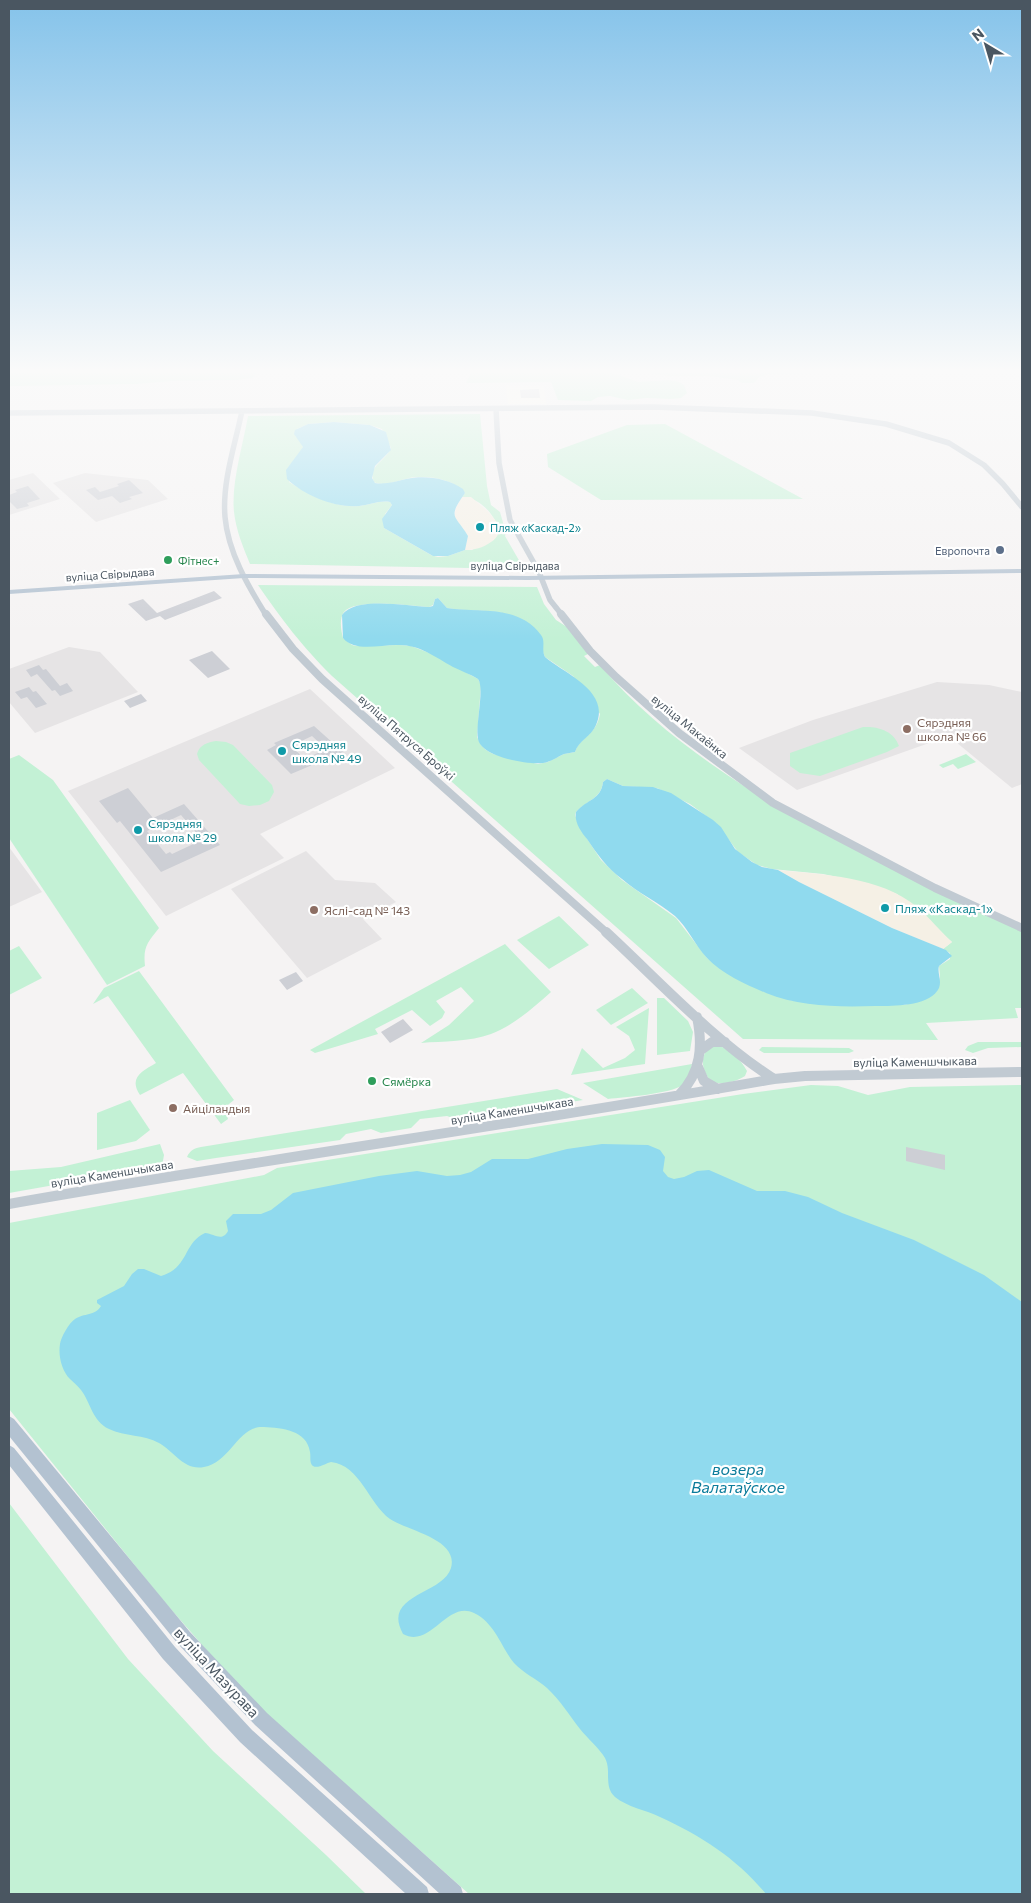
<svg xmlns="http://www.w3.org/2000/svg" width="1031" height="1903" viewBox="0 0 1031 1903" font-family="Commissioner,sans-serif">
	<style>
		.commercial { fill: #fdf9ef }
		.education { fill: #e6e4e5 }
		.green { fill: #c3f1d5; fill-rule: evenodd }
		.sand { fill: #f5f0e5 }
		.water { fill: #90daee }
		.building { fill: #cdcfd5; fill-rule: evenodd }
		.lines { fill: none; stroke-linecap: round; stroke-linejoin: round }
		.minor-far2 { stroke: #c1cad2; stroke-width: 5.5 }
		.minor-far1 { stroke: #c1cad2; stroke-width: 8 }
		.minor { stroke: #c1cad2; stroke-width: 10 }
		.major { fill: #b3c2d1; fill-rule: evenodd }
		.culture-dot { fill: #0f9aa8; stroke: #fff; stroke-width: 2 }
		.service-dot { fill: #5c6f8a; stroke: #fff; stroke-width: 2 }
		.leisure-dot { fill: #2e9e5b; stroke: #fff; stroke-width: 2 }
		.education-dot { fill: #8d6e63; stroke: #fff; stroke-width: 2 }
		.labels { text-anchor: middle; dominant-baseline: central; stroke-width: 4.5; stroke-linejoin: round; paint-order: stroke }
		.far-culture-label { font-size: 11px; fill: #0d838f; stroke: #fff; text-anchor: start }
		.far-service-label { font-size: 11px; fill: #4e5e75; stroke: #fff; text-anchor: end }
		.far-leisure-label { font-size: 11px; fill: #27864d; stroke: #fff; text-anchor: start }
		.far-street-label { font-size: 11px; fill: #4a5661; stroke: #fff }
		.education-label { font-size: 12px; fill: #785e54; stroke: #fff; text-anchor: start }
		.street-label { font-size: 12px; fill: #4a5661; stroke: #fff }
		.culture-label { font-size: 12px; fill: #0d838f; stroke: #fff; text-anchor: start }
		.leisure-label { font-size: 12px; fill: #27864d; stroke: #fff; text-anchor: start }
		.near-street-label { font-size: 15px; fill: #4a5661; stroke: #fff }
		.near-water-label { font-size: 16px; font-style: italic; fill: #0c7c9b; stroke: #fff }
	</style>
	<rect width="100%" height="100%" fill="#f5f3f3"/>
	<path class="commercial" d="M506,386h38l2,18h-38z"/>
	<path class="education" d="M33,473l27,26 -51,16v-35z
		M85,473l63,7 20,19 -72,23 -43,-39z
		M69,647l31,5 38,40 -103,41 -26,-31v-33z
		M937,682l52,3 33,7v92l-10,4 -61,-50 -5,-1 -149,53 -58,-42 74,-28z
		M310,689l85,79 -135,66 24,24 -118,58 -98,-125z
		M9,847l33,45 -33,15z
		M306,851l29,29 40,3 21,19 -33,17 19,20 -75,39 -76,-89z"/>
	<path class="green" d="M9,373h249l-6,5 -15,2 -65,1 -35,3 -128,2z
		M471,373h143l24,9 30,-2 11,2 5,3 3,8 -6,5 -10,1 -24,-1 -19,2 -18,-4 -12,1 -7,4 -33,-1 -7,-18 -85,1z
		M649,373h208l-89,1 -9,3 -5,6h-12l-4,-3 -29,-4h-40z
		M480,414l7,72 4,19 9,7 6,21 -1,3 19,33 -274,-5c-7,-17 -14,-34 -16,-52 -3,-29 9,-67 14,-96zM334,422l36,3 12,4 9,19c-5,13 -24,18 -17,34 10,5 23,-1 35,-4 17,-3 44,0 56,15l-3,4c17,0 34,18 37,35l-27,18h-7l-17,6 -10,1 -7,-2 -47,-27 1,-14 7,-9 -2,-3c-10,-2 -21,3 -31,4 -25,2 -49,-11 -70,-24l14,-35 -6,-18 11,-5z
		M665,424l138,75 -202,1 -53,-33 -1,-13 80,-29z
		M258,585l279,2 7,17 12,16 11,7 21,27 -4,2 11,11 5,-2c41,49 94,89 147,123 89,56 180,98 275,142v78h-7l3,10 -92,5 12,17 -195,-1 -411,-363c-30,-30 -50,-56 -74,-91zM438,598l9,10c43,7 63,-6 96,32v12l2,5 28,19 27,38c-4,22 -21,24 -25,38l-11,2 -16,8 -10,2 -45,-10 -7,-4 -5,-5 -4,-8 4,-52 -3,-6 -46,-25 -21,-8 -12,-1 -43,1 -4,-1 -9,-7c-2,-8 -4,-19 1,-26 11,-14 68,-6 85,-5l4,-2 2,-6zM607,779l16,7 34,2 33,16 27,20 21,28 19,13 15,4 51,5 43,9 31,11 55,48 -9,7 7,4v6l-11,7 1,11 -4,15 -16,9 -16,4 -111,-4 -28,-9 -38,-19 -20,-15 -31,-40 -54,-38 -21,-20 -21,-32 -5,-13 1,-3c11,-12 25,-13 27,-30z
		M863,727c15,-1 31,4 36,19l-12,6 -67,24 -20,-3 -10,-7v-13z
		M216,741l10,1 7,3 39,40 2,7 -5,9 -9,4 -11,1 -9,-2 -41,-44 -2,-6c2,-9 11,-12 19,-13z
		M966,754l10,8 -18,7 -5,-5 -10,4 -4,-3z
		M19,755l34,25 106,148c-12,15 -16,19 -14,38l-38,19 -98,-147v-79z
		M559,916l30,29 -40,24 -32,-29z
		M505,944l46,48c-17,15 -38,34 -60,42 -21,8 -48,7 -70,9l28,-18 25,-24 -13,-14 -25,14 9,11 -3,6 -12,8 -18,-16 -37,19 3,5 -63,19 -5,-3z
		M19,946l23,32 -33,17v-44z
		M139,971l95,129 -10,8 4,11 -7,5 -38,-51 -43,22c-12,-18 3,-24 16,-32l-48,-67 -15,8 11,-16z
		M632,988l16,15 -37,22 -15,-15z
		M657,998h7l24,23 5,11 -3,19 -33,4z
		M649,1008l-4,56 -74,11 11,-27 21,20 22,-10 10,-8 -6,-14 -13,-9z
		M978,1042h44v5l-34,1 -15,5 -8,-3 3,-4z
		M718,1045c11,5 23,14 29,26l-2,5c-9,6 -24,9 -34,6 -8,-11 -12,-22 -3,-34z
		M762,1047l87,1 5,3 -5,2h-85l-5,-3z
		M692,1064c-2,8 -2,16 -9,21 -13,9 -58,12 -75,14l-25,-16z
		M811,1085l27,1 30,9 42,-8 112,-2v809h-553l-203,-181 -42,-43 -62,-71 -153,-190v-186l255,-48 13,-7 466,-74z
		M557,1089l26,11 -125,20 -11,-4 -27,3 -9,9 -30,5 -10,-4 -25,5 -6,6 -124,18 -19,3 -10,-4c3,-7 8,-9 14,-10z
		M130,1100l20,30 -14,11 -39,9v-37z
		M160,1144l4,11 -2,11 -153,27v-22l52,-4z
		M9,1503l119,156 85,92 113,104 40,39h-357z"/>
	<path class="sand" d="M462,497h9c12,11 42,30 20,45 -8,6 -17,8 -26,8l3,-14 -14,-17 2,-11z
		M778,870c45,5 102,6 139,37 12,10 23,24 35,35l-9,7 -51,-21 -93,-46z"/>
	<path class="water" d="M334,422l36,3 16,7 5,18 -16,16 -3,12 3,5c11,2 21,-2 31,-4 19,-4 41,-1 57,10l2,4c-18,26 -10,21 3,43l-3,14 -17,6h-15l-49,-28 -2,-9 10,-14 -2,-3c-10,-2 -21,3 -31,4 -24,2 -54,-10 -72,-27l-1,-9 17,-23 -9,-13 1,-4 13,-6z
		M438,598l9,10c32,5 72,-4 94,27 5,6 0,15 4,22 20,17 66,34 51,68 -4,11 -18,16 -21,27 -4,1 -7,1 -11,2 -7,3 -13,8 -21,9 -15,2 -62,-6 -65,-24 -3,-14 7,-51 0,-60 -8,-5 -17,-8 -25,-12 -18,-10 -33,-22 -54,-22 -17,-1 -44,8 -56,-7l-1,-23c13,-19 65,-9 87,-8l4,-1 2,-7z
		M607,779l16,7 30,1 18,6 42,27 8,7 14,22 17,13 10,5 16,3 21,12 93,46 54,22 6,6 -13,10c-2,7 3,14 0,22 -9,19 -47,18 -64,18 -36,1 -75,1 -109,-13 -19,-8 -44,-19 -59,-35 -12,-13 -19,-30 -32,-42 -17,-14 -37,-23 -53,-37 -15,-11 -25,-25 -35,-40 -6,-7 -13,-17 -11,-27 11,-13 25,-12 27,-30z
		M602,1144l46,1 12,5 5,7 -2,14 5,6 6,2 10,-2 13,-6 12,-1 48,21h28l23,6 34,16 72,27 70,35 38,27v592h-256c-29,-35 -64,-58 -106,-77 -14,-7 -33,-10 -45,-20 -12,-11 -3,-26 -10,-39 -6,-10 -17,-19 -25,-29 -11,-14 -19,-28 -33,-41 -10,-9 -24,-15 -33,-25 -13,-16 -19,-40 -40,-50 -27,-13 -43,36 -71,21 -22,-40 40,-39 48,-66 8,-29 -43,-37 -61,-49 -21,-15 -30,-54 -59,-57 -5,1 -13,7 -18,4 -4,-3 -2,-10 -3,-14 -3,-22 -28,-24 -46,-25 -26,-2 -33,35 -60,40 -20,4 -30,-16 -45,-24 -15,-9 -34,-6 -50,-14 -17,-8 -18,-26 -28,-39 -3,-4 -7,-7 -11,-11 -8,-8 -12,-23 -10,-35 1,-7 9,-21 15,-25 9,-6 20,-3 26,-13l-4,-3v-3l27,-14 8,-12 6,-5h6l17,7c28,-8 22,-33 44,-43 10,1 17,9 23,-2l-2,-10 7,-7h28l10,-4 22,-17 86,-17 38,-5 30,5 13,-1 11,-3 21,-13h36l39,-10z"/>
	<path class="building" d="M539,389l1,9h-19l-1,-8z
		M129,480l14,13 -14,4 3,2 -12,4 -8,-7 -14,4 -12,-10 9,-3 5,5 19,-6 -2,-2z
		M28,486l12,13 -13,4 2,3 -12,3 -8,-8v-6l8,-3 -2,-2z
		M214,591l8,7 -57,22 -5,-4 -14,5 -18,-17 15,-5 14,14z
		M212,651l18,18 -22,9 -19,-18z
		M39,665l4,5 3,-1 14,17 7,-3 6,8 -13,5 -5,-6 -3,1 -15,-17 -6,3 -5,-7z
		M29,687l4,5 3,-1 11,13 -11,4 -9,-11 -6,2 -6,-7z
		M141,694l6,7 -17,7 -6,-7z
		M314,726l29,26 -52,22 -24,-24 9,-5 -2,-2zM312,736l14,13 -21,10 -14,-13z
		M128,788l25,30 31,-14 36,41 -59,27 -41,-51 -3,2 -18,-22zM181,815l21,25 -30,14 -2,-2 -4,2 -19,-23z
		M296,972l7,9 -16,9 -8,-10z
		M403,1019l10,11 -23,13 -9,-11z
		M906,1147l39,8v15l-39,-9z"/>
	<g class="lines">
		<path class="minor-far2" d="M496,409l3,54 11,57 29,52 11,28 12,15
			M242,411c-7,34 -20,71 -17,106 3,35 23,69 41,98
			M9,413l644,-6 159,6 74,11 63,19 35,22 19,19 19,23"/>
		<path class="minor-far1" d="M266,614l27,35 29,30 285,254
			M561,614l29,37 26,26 63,56 94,70 162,85 87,40"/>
		<path class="minor" d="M606,932c54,50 106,107 168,147
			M701,1050l11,-8h13
			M698,1067l6,14 14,8
			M679,1095c22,-22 24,-49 18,-78
			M9,1204c254,-45 511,-80 765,-125l31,-3 217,-4"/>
		<path class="major" d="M1022,569v4l-495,7 -283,-2 -235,16v-4l235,-16 283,2z
			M9,1416l5,3 176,213 77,81 194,174 2,7h-23l-185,-169 -77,-81 -169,-208z
			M9,1445l5,3 161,199 77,83 175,157 2,7h-23l-166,-152 -77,-83 -154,-194z"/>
	</g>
	<linearGradient id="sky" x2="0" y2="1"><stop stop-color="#85c3ea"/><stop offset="0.58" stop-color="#fafafa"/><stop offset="1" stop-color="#fafafa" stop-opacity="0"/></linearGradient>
	<rect width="1031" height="639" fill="url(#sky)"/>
	<g class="culture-dot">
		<circle cx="480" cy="527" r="5"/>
		<circle cx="282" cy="751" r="5"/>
		<circle cx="138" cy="830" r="5"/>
		<circle cx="885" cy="908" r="5"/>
	</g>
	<circle class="service-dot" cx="1000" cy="550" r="5"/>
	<g class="leisure-dot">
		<circle cx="168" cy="560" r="5"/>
		<circle cx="372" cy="1081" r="5"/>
	</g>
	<g class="education-dot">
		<circle cx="907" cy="729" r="5"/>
		<circle cx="314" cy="910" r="5"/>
		<circle cx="173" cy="1108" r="5"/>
	</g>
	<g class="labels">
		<g class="far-culture-label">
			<text x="490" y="527">Пляж «Каскад-2»</text>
		</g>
		<g class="far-service-label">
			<text x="990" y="550">Европочта</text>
		</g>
		<g class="far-leisure-label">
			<text x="178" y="560">Фітнес+</text>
		</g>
		<g class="far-street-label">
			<text x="515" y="565">вуліца Свірыдава</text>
			<text transform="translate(110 574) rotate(-4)">вуліца Свірыдава</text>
		</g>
		<g class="education-label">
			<text x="917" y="722">Сярэдняя<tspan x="917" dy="14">школа № 66</tspan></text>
			<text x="324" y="910">Яслі-сад № 143</text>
			<text x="183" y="1108">Айціландыя</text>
		</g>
		<g class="street-label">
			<text transform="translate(690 726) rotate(39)">вуліца Макаёнка</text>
			<text transform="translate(407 737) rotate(41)">вуліца Пятруся Броўкі</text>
			<text transform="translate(915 1061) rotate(-1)">вуліца Каменшчыкава</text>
			<text transform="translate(512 1110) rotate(-9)">вуліца Каменшчыкава</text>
			<text transform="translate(112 1173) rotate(-9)">вуліца Каменшчыкава</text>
		</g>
		<g class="culture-label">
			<text x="292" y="744">Сярэдняя<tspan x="292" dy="14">школа № 49</tspan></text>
			<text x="148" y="823">Сярэдняя<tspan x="148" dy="14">школа № 29</tspan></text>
			<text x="895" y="908">Пляж «Каскад-1»</text>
		</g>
		<g class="leisure-label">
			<text x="382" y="1081">Сямёрка</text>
		</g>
		<g class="near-street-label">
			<text transform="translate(217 1672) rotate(47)">вуліца Мазурава</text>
		</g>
		<g class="near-water-label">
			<text x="738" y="1468">возера<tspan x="738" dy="18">Валатаўское</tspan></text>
		</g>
	</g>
	<rect width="1031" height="1903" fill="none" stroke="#4a5661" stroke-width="20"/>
	<g transform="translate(986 45) rotate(322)" stroke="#ffffff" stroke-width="4" paint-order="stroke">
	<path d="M0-4L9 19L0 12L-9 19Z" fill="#4a5661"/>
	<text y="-8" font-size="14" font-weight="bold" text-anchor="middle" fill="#4a5661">N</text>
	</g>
</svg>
